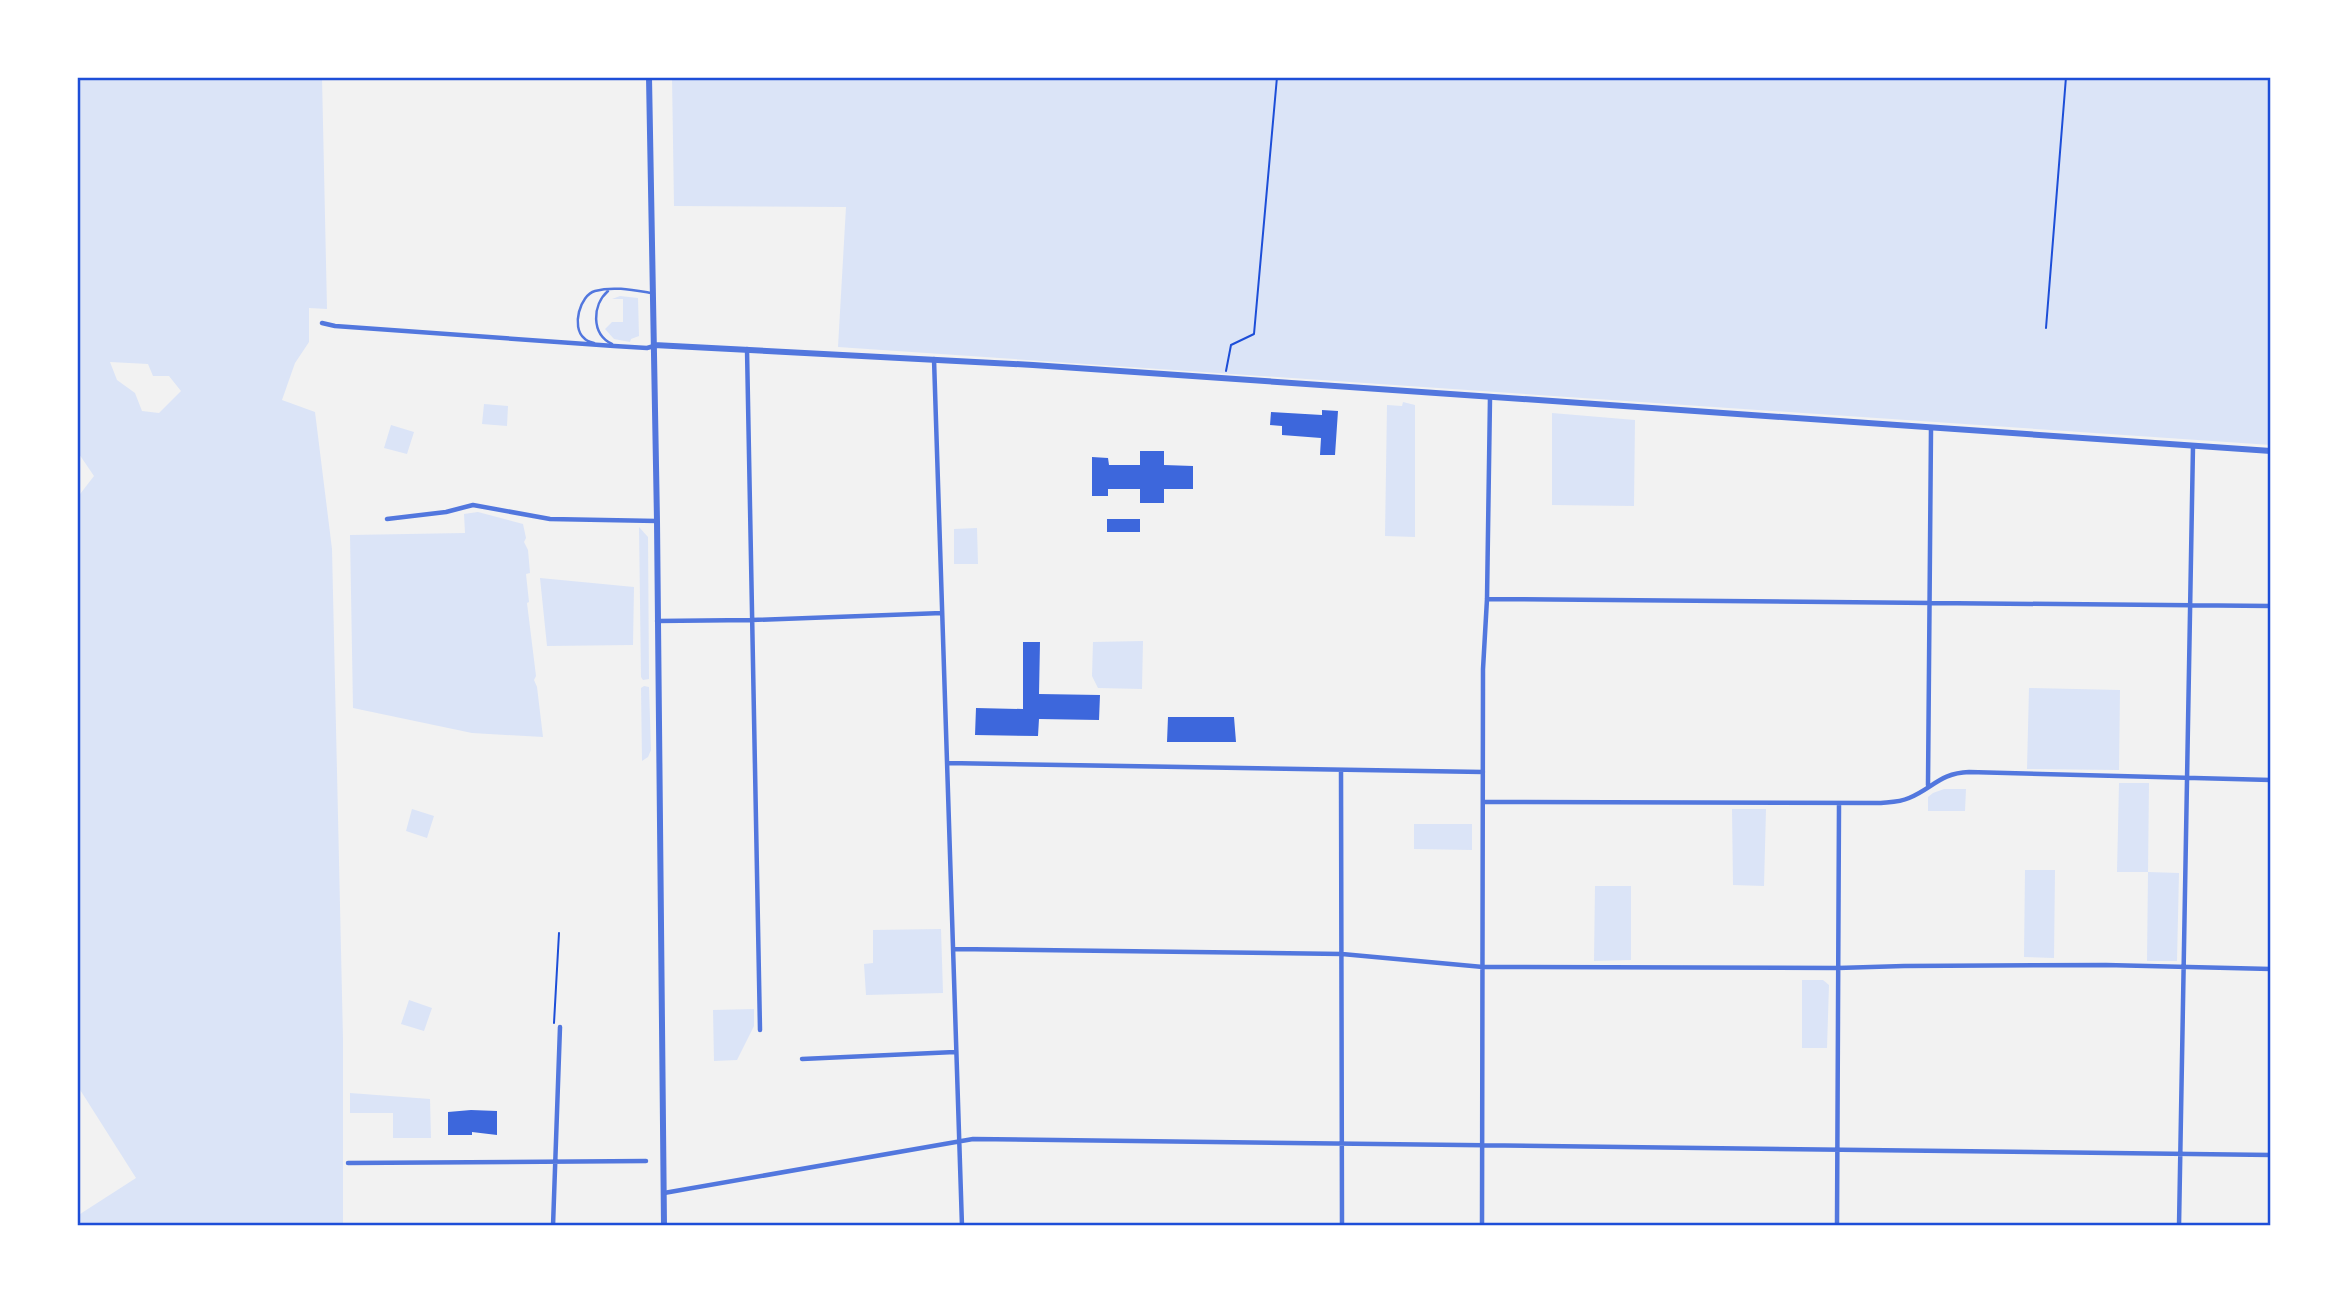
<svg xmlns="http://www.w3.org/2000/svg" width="2348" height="1303" viewBox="0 0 2348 1303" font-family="Ubuntu,sans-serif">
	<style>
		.green { fill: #dbe4f7; fill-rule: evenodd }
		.building { fill: #3d67dc }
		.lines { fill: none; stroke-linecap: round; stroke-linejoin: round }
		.path { stroke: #1d4ed8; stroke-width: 2 }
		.service { stroke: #5277de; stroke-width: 2.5 }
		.minor { stroke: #5277de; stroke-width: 4.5 }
		.tertiary { stroke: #5277de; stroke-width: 6 }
		.neatline { fill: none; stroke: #1d4ed8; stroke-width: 2.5 }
	</style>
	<rect width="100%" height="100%" fill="#f2f2f2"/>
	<path class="green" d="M77,77h245l5,232 -18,-1v34l-14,21 -13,37 33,12 17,137 11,490v187h-266v-10l59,-38 -59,-93v-587l17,-22 -17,-25zM110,362l38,2 5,12h16l12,15 -22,22 -17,-2 -7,-18 -18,-13z
		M672,77h1599v368l-1433,-98 8,-140 -172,-1z
		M620,296l18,2 1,38 -8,3 -1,3 -16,-3 -9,-10 7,-7h11v-23h-11z
		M1403,402l12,3v132l-30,-1 2,-131 15,1z
		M484,404l24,2 -1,20 -25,-2z
		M1552,413l83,7 -1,86 -82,-1z
		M391,425l23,7 -7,22 -23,-6z
		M478,512l45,12 3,14 -2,4 4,8 2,23 -4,1 3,28 -2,1 9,73 -2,4 3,7 6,50 -71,-4 -119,-25 -3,-173 115,-2 -1,-19z
		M639,527l9,10 1,142 -6,1 -2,-3z
		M977,528l1,36h-24v-35z
		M540,578l94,9 -1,58 -86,1z
		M1143,641l-1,48 -44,-1 -6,-12 1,-34z
		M644,686l5,1 2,63 -3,7 -6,4 -1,-73z
		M2029,688l91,2 -1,80 -92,-1z
		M2119,783h30l-1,89 31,1 -2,88h-30l1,-89h-31z
		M1944,789h22l-1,22h-37v-14l5,-4z
		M412,809l22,7 -7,22 -21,-7z
		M1732,809h34l-2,77 -31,-1z
		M1414,824h58v26l-58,-1z
		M2025,870h30l-1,88 -30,-1z
		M1595,886h36v74l-37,1z
		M941,929l2,64 -77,2 -2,-31 9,-1v-33z
		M1802,980h21l6,5 -2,63h-25z
		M409,1000l23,8 -8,23 -23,-7z
		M754,1009v17l-17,34 -23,1 -1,-51z
		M350,1093l80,6 1,39h-38v-25h-43z"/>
	<path class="building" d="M1322,410l16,1 -3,44h-15l1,-17 -39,-3v-9l-12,-1 1,-13 51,3z
		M1140,451h24v14l29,1v23h-29v14h-24v-14h-32v7h-16v-39l16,1 1,7h31z
		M1107,519h33v13h-33z
		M1023,642h17l-1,52 61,1 -1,25 -60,-1 -1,17 -63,-1 1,-27 47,1z
		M1168,717h66l2,25h-69z
		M471,1110l26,1v24l-25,-3v3h-24v-23z"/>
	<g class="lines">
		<path class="path" d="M2046,328l20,-251
			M1226,371l5,-26 23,-11 23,-257
			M554,1023l5,-90"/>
		<path class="service" d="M608,291c-16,14 -17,43 4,53
			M594,343c-4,-1 -8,-2 -10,-5 -13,-11 -4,-43 11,-47 18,-5 38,-1 56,2"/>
		<path class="minor" d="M322,323l13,3 279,20 33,2 7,-2
			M747,349l13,681
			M934,359l28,867
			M387,519l59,-7 27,-7 77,14 107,2
			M1487,599l784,7
			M657,621l95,-1 190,-7
			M947,763l536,9
			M1341,770l1,456
			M1928,785l3,-356
			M1483,802l398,1c10,-1 19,-1 28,-5 24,-10 31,-25 60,-26l302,8
			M953,949l389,5 141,13 355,1 66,-2 202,-1 165,4
			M802,1059l153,-7
			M348,1163l298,-2
			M664,1193l309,-54 1298,16
			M553,1226l7,-199
			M1482,1226l1,-557 4,-70 3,-201
			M1837,1226l2,-423
			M2179,1226l14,-780"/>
		<path class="tertiary" d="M649,77l8,444 7,705
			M654,345l379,20 1238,86"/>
	</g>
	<rect width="2348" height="1303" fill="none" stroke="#ffffff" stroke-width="158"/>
	<rect x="79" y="79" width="2190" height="1145" class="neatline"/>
</svg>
